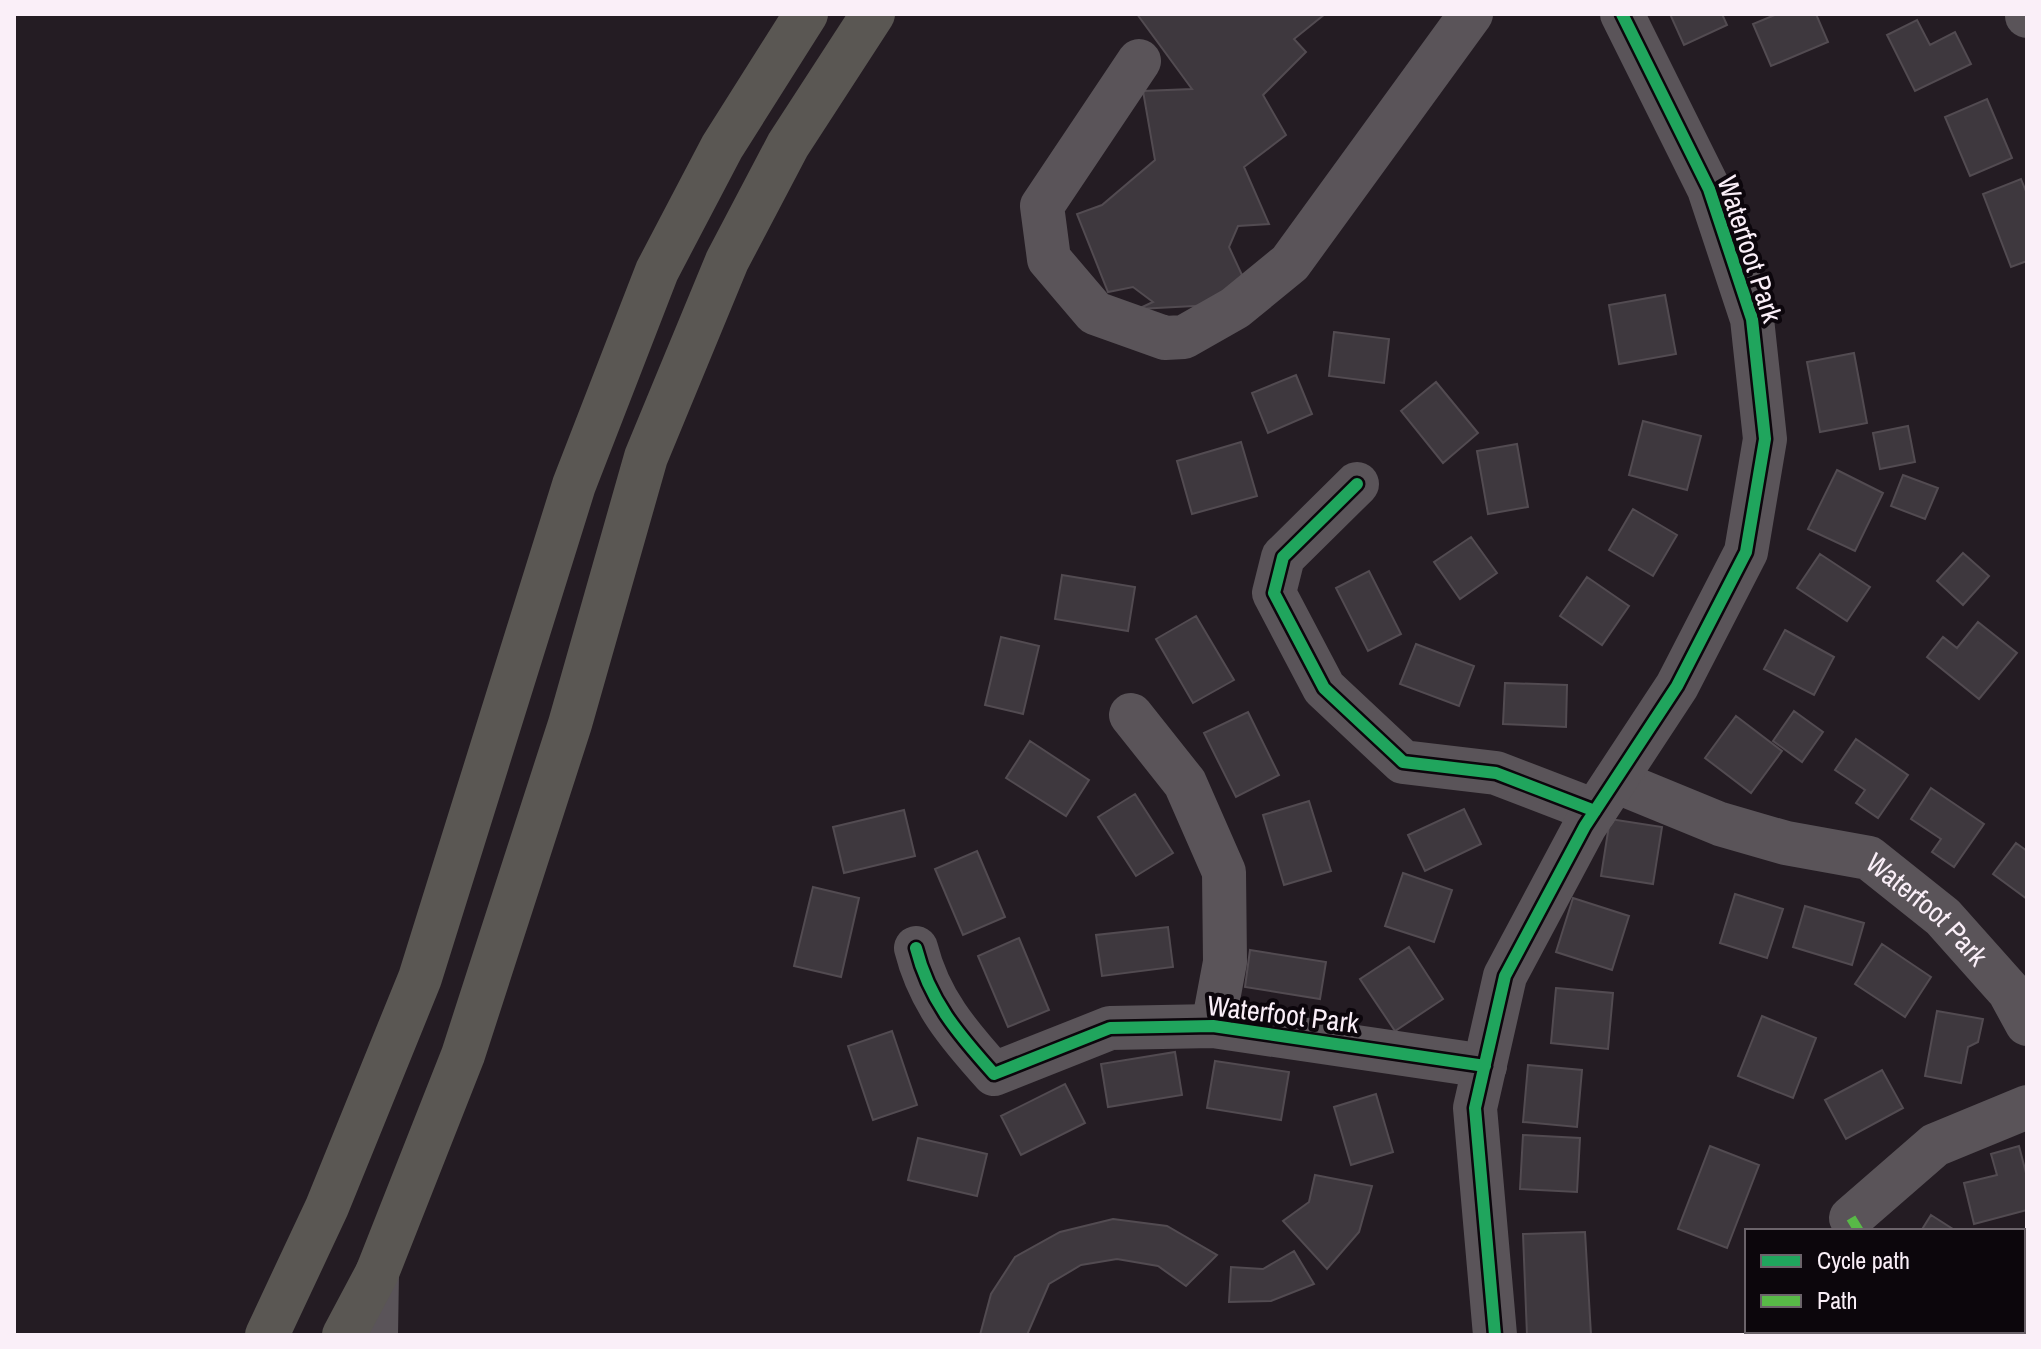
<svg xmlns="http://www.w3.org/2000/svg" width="2041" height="1349" viewBox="0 0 2041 1349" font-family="'Archivo Narrow',sans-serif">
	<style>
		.building { fill: #3e383e; stroke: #524b51; stroke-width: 2 }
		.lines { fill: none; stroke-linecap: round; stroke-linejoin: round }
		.minor { stroke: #5a5459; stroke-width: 44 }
		.highway { stroke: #5a5753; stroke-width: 44 }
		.quiet { stroke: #58b947; stroke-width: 10; stroke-dasharray: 20 10; stroke-linecap: butt }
		.cycleway-casing { stroke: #0c060c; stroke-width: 17 }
		.cycleway { stroke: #20a55d; stroke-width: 12 }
		.labels { text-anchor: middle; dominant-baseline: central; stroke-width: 8; stroke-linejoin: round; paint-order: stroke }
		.street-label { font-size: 28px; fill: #faeff8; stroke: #0c060c }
	</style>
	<rect width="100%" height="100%" fill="#241c23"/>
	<path class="building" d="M1137,14h188l-31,25 12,13 -43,43 23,40 -42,32 25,57 -31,2 -9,21 13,28 -11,29 -93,5 15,-7 -20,-15 -25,5 -31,-78 25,-9 53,-45 -12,-69 49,-2z
		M1670,14h52l5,11 -43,20z
		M1777,14h39l12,28 -57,24 -18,-42z
		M1917,20l13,25 25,-13 16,32 -56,27 -28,-56z
		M1987,99l25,59 -42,18 -25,-59z
		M2021,179l6,15v67l-16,6 -28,-73z
		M1665,295l11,59 -57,10 -10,-59z
		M1334,332l55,7 -5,44 -55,-7z
		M1854,353l13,70 -47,9 -13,-70z
		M1296,375l16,39 -44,19 -16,-40z
		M1436,382l42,51 -35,30 -42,-52z
		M1643,421l58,15 -14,54 -58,-15z
		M1908,426l7,36 -35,7 -7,-36z
		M1241,442l16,54 -65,18 -15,-53z
		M1517,444l11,63 -40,7 -11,-63z
		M1837,470l46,23 -28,58 -47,-22z
		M1903,475l35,13 -13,31 -34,-13z
		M1633,509l44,26 -24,41 -44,-26z
		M1471,537l26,36 -37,26 -26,-37z
		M1963,553l26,23 -26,29 -26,-24z
		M1820,554l50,33 -23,34 -50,-33z
		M1369,571l32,63 -33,17 -32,-63z
		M1062,575l73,12 -7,44 -73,-12z
		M1587,577l42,29 -27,39 -42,-29z
		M1196,616l38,64 -41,23 -37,-64z
		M1978,622l39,31 -38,46 -52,-42 16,-20 14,11z
		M1785,630l49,27 -20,38 -50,-26z
		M1001,637l38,9 -16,68 -38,-9z
		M1416,644l58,22 -15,40 -59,-22z
		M1505,683l62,2 -1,42 -63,-3z
		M1794,711l29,21 -21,30 -29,-21z
		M1248,712l31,63 -43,22 -32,-64z
		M1736,716l46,35 -31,42 -46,-35z
		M1856,739l52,36 -30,43 -22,-15 9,-13 -30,-20z
		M1030,741l59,39 -23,36 -60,-38z
		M1931,788l53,36 -30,43 -22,-15 9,-13 -30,-20z
		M1135,794l38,59 -37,23 -38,-59z
		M1309,801l22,70 -47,14 -21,-70z
		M1464,809l17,35 -56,27 -17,-36z
		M904,810l11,46 -71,17 -11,-46z
		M1610,819l52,8 -9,57 -52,-8z
		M2016,843l11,8v48l-34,-25z
		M977,851l28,66 -42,18 -28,-66z
		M1403,873l49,17 -18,52 -49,-16z
		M813,887l46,11 -18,79 -47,-11z
		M1735,894l48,15 -16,49 -47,-15z
		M1573,898l56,18 -17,54 -56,-18z
		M1805,906l59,17 -12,42 -59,-18z
		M1168,927l5,40 -71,9 -6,-41z
		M1019,938l30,72 -41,17 -30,-71z
		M1882,944l49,33 -26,40 -50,-33z
		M1409,947l34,52 -48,32 -35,-52z
		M1250,950l76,12 -6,37 -75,-12z
		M1556,988l57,5 -5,56 -57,-6z
		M1937,1011l46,8 -5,23 -10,5 -7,36 -36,-7z
		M1762,1016l54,22 -23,60 -55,-22z
		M892,1031l25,74 -44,15 -25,-74z
		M1175,1052l7,43 -74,12 -7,-43z
		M1215,1061l74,11 -8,48 -74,-12z
		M1528,1065l54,5 -5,57 -54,-5z
		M1882,1070l21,38 -57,31 -21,-39z
		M1065,1084l20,39 -64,32 -20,-39z
		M1376,1094l17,58 -42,13 -17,-58z
		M1523,1135l57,3 -3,54 -57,-3z
		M918,1138l69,16 -10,42 -69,-16z
		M1710,1146l49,19 -32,83 -49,-19z
		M2019,1146l8,31v33l-53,14 -10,-41 33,-8 -6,-21z
		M1315,1175l57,11 -13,46 -32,37 -44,-48 26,-19z
		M1931,1215l25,16h-35z
		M1113,1219l54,7 50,29 -31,31 -28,-20 -41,-7 -36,6 -32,19 -22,51h-47l11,-41 24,-37 45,-25z
		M1585,1232l6,103h-64l-4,-101z
		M1294,1251l20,33 -43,17 -42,1 2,-35 32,2z"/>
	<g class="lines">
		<g class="minor">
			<path d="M2027,14v2"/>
			<path d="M1139,61l-97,145 7,53 46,54 70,25 19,-1 51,-29 55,-45 181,-249"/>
			<path d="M1357,484l-74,73 -9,36 50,95 79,74 93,11 99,38"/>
			<path d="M1131,715l54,68 39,89 1,90 -12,64"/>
			<path id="s1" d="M1615,781l105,43 66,19 83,15 74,59 66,74 18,33"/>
			<path d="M916,948c13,52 42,86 78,126l116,-46 103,-2 272,40"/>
			<path d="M1851,1218l84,-73 92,-38"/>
			<path d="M376,1335l1,-62"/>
			<path d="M1495,1335l-20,-227 30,-132 80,-150 92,-140 69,-134 19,-113 -13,-120 -43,-130 -87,-175"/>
		</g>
		<path class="highway" d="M267,1335l60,-128 93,-229 154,-493 83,-214 65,-124 84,-133
			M344,1335l33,-62 86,-218 107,-331 76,-267 81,-196 61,-116 85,-131"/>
		<path class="quiet" d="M1851,1218l8,13
			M1919,1331l4,4"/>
		<g class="cycleway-casing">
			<path id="cycleway" d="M1357,484l-74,73 -9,36 50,95 79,74 93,11 99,38
				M916,948c13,52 42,86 78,126l116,-46 103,-2 272,40
				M1495,1335l-20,-227 30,-132 80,-150 92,-140 69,-134 19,-113 -13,-120 -43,-130 -87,-175"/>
		</g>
		<use href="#cycleway" class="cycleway"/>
	</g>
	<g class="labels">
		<g class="street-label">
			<text transform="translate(1750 249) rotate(72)">Waterfoot Park</text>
			<text stroke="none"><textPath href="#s1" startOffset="344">Waterfoot Park</textPath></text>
			<text transform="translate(1283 1014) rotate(7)">Waterfoot Park</text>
		</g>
	</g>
	<rect width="2041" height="1349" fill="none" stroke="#faeff8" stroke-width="32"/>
	<rect x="1745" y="1229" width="280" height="104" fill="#0c060c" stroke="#6b636a" stroke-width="2"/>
	<rect x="1761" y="1255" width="40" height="12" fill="#20a55d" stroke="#6b636a" stroke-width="2"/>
	<text x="1817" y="1269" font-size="24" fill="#faeff8">Cycle path</text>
	<rect x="1761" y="1295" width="40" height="12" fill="#58b947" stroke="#6b636a" stroke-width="2"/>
	<text x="1817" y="1309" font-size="24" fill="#faeff8">Path</text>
</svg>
